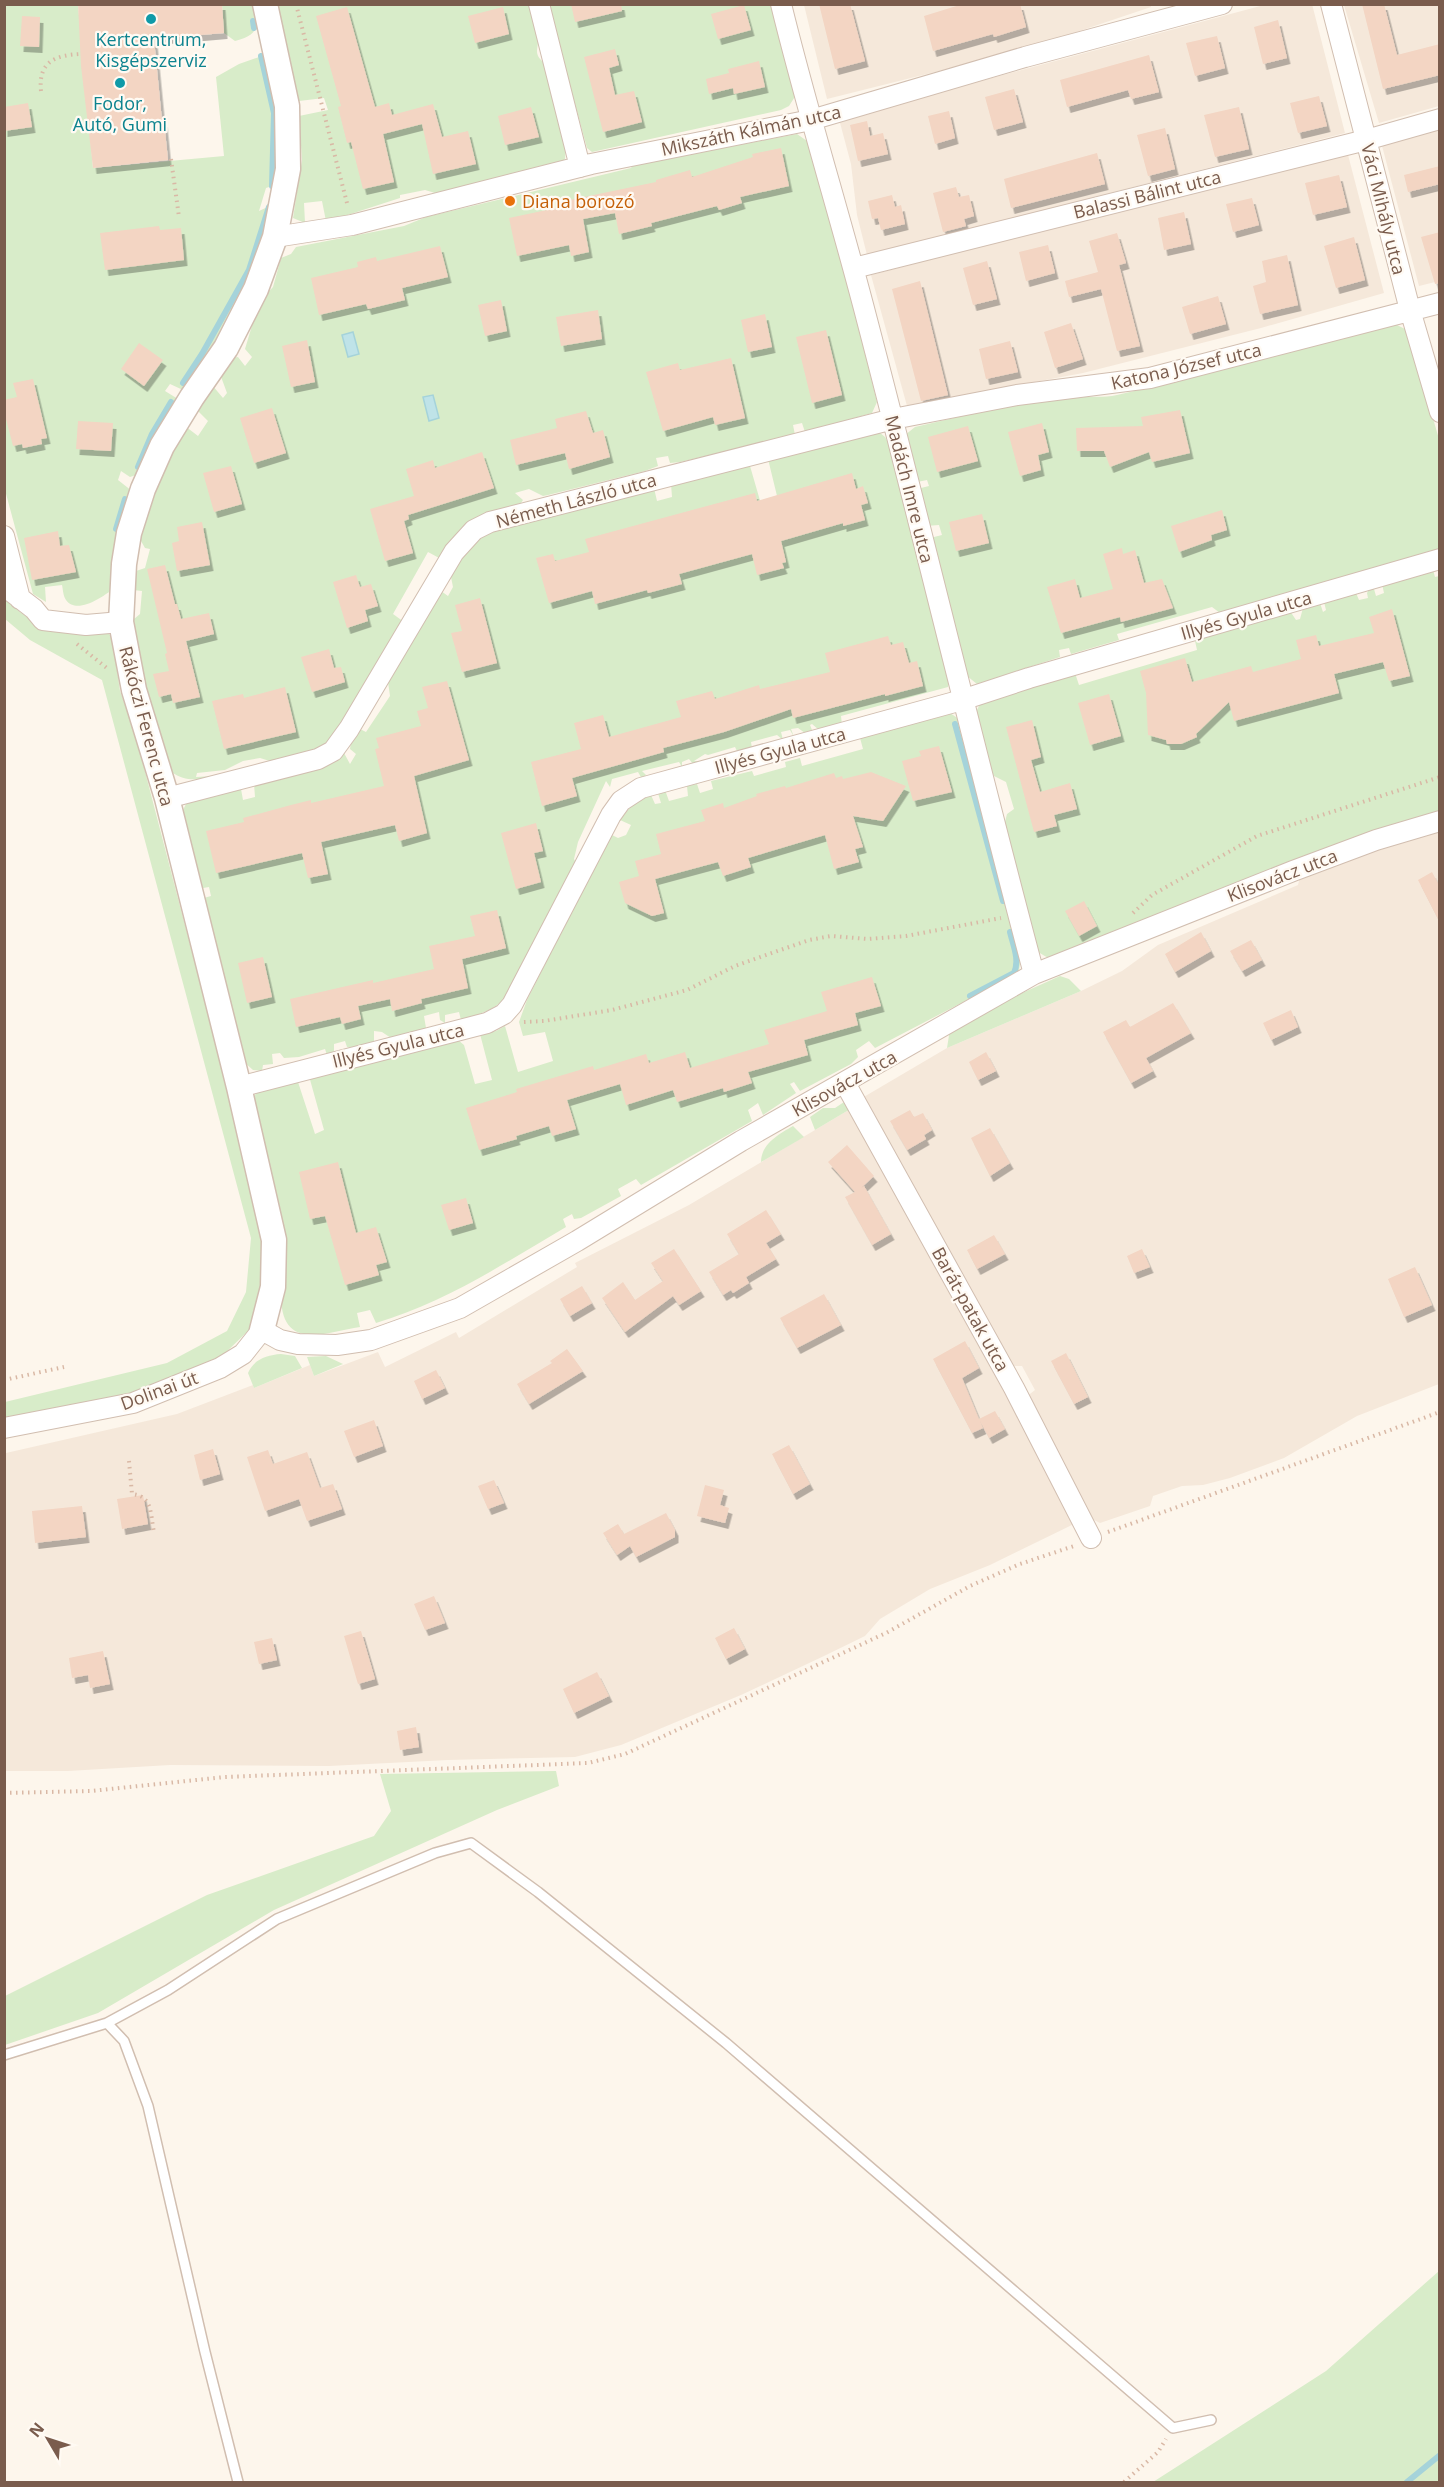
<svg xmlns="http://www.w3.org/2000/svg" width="1444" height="2487" viewBox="0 0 1444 2487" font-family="'Open Sans',sans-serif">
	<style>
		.residential { fill: #f5e8da }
		.green { fill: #d8ecc9 }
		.water { fill: #bfe3e8; stroke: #a5d3da; stroke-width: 1.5 }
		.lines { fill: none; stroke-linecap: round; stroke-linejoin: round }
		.stream { stroke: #a5d3da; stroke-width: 6 }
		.building { fill: #f3d5c3; filter: url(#shadow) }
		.service-casing { stroke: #d1beb0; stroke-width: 12 }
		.minor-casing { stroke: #d1beb0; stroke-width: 22 }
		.tertiary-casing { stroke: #d1beb0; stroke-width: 27 }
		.path { stroke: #d9b8a5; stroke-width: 4; stroke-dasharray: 1.5 4.5; stroke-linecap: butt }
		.service { stroke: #fff; stroke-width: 9 }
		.minor { stroke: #fff; stroke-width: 20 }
		.tertiary { stroke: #fff; stroke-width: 24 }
		.culture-dot { fill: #0f9aa8; stroke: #fffaf3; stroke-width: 2 }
		.food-dot { fill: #e8710a; stroke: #fffaf3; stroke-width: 2 }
		.labels { text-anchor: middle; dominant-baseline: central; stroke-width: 4.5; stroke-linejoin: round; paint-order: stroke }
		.culture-label { font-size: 18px; fill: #0d838f; stroke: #fffaf3 }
		.street-label { font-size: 18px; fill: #7a5c4d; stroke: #fffaf3 }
		.food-label { font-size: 18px; fill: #c56008; stroke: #fffaf3; text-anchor: start }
	</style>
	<defs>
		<filter id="shadow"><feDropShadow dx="3.5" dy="6" stdDeviation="0" flood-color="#0004"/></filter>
	</defs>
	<rect width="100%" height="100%" fill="#fdf6ec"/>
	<path class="residential" d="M1150,4l1,3 -128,43 -196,49 -23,-94z
		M1312,4l33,129 -478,122 -10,-40 -6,-51 -12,-45 425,-114z
		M1344,5h95v101l-60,17z
		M1439,126v155l-20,5 -38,-144z
		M1347,151l37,142 -123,35 -178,45 -176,33 -36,-131z
		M1439,832v552l-82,32 -73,42 -54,20 -27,7 -21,1 -29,10 -3,10 -50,17 -12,-6 -62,-120 9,-7 -13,-24h-13l-147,-268 85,-50 134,-57 41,-20 36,-26 140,-60 2,-8 97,-34z
		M847,1111l8,2 29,46 190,365 -84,41 -60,24 -50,30 -15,17 -41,20 -83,39 -120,50 -46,12 -127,3 -119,6 -159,-1 -102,6h-63l1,-318 171,-39 76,-29 1,3 56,-23 4,11 64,-24 7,15 71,-35 3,6 118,-71 -2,-4 114,-58z"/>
	<path class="green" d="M4,5h74l15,163 131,-12 -8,-79 23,-13 26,-9c8,42 19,88 7,131l-6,2 -7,23 15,-7 -28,82 -35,63 -28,41 -13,-6 -5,7 13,8 -36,69 -6,7 -6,2 -9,-6 -3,9 14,11 -20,99c-10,7 -35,25 -46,10 -3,-4 -3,-11 -4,-15l-17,2 1,15 -13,-8 -28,-104z
		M222,5h31c5,22 7,29 -18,36l-11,-8z
		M278,5h252c3,9 6,18 8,28 2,17 -8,20 10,33l18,77 -1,16 -5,4 -125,30 -10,-3 -25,5v3l-68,22 -6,1 -4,-20 -18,2 1,20 -12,-5 9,-58 -3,-44 29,-6 -4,-12 -25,3z
		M548,5h225l23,90 -7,11 -8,4 -189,42 -5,-4z
		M797,134l10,7 38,132 32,129 -5,11 -67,19 -3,-9 -9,2 2,10 -115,27 -10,1 -2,-7 -12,2 2,8 -13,5 -97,24 -5,1 -14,-7 -14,4 8,7 -2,3 -34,11 -46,45 -13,-7 -35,62 11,8 -52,87 -21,31 -12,10 -46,12 -13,-4 -17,3 -18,9 -28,3 -1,4 19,-1c-18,4 -28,6 -44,-4 -15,-48 -37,-101 -37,-153l6,-5 2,-23 -9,-1 3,-19 9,-3 5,-19 -5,-1 -4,-7 -1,-8 25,-71 20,-36 13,10 10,-15 -14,-14 18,-22 11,13 4,-5 -7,-19 12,-16 6,-1 7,9 7,-9 -7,-8 9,-30 10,-22 9,-10 8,-29 10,-4 5,-7 108,-21 22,-9 205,-49 2,-3z
		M1395,324l10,5 3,4 31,106v111l-219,63 -8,-6 -95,27 2,6 -48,14 -2,-6 -10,2 1,7 -83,27 -10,-8 -37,-138 12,-3 -3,-10 -13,1 -9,-37 12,-3 -2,-6 -10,2 -12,-47 10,-8c49,-11 98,-24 147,-30 18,-2 37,2 55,-2 93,-20 184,-52 278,-71z
		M879,432l6,5 3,5 61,239 -1,6 -107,29 1,9 -23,5 -7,-6 -2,1 2,5 -7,3 -7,-5 -7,1 3,8 -4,-7 -9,2 2,8 -6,-5 -26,7 1,6 -15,3 -2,-4 -27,8 -3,-1 -11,7h14l-15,3 -4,-5 -7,3v5l-3,-5 -37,9 4,4 -4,4 -4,-7 -26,7 -2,8 -4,-6 -28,61 -4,17 2,4 -71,136c-14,12 -27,16 -44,21l-2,-8 -14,3v8l-5,-3 -1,-8 -15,4 2,12 -35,10 -9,-6 -8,-1v11l-23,6 -4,-1 -2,-6 -11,3v9l-7,2 -2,-6 -26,8 -15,1 -4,-5 -8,1 1,10 -10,1 -1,6 -9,-1 -9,-8 -44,-163 11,-3 -2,-9 -12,2 -16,-75 6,-12 54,-13 2,11 12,-3 -1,-13c23,-6 75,-13 90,-31l6,11 6,-10 -6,-5 1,-7 9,-13 6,3 24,-36 -2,-14 53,-91 7,5 5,-9 -2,-10 7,-17 24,-26 57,-19 115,-27 3,13 15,-4 -1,-13 79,-18 11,38 17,-4 -10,-41z
		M1433,570l2,7 4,-1v238l-389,145 -12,-7 -33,-130 2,-8 7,-5 -8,-27 -12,-6 -2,-4 -16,-54v-6l4,-8 95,-31 4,12 118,-35 -3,-14 96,-25 6,9 4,-1 3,-11 17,-5 3,9 3,-2 -2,-8 32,-9 3,7 9,-2 -1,-5 3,-6 4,2 2,7 8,-3 -2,-9z
		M4,598c39,37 52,31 102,33l6,6 8,54 15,42 131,504 -5,56 -10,35 -35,34 -73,29 -138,31v-20l162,-39 60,-32 19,-39 5,-54 -149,-558 -72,-40 -25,-21z
		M950,713l9,6 62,240 -2,11 -4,5 -138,72 -2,1 -6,-7 -13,9 2,7 -7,7 -51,27 -6,-9 -4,2 6,9 -33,22 -5,-12 -10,7 4,11 -111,64 -5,-6 -18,10 3,7 -40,22 -7,1 -2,-5 -9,5 3,8c-61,36 -122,76 -190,96l-6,-13 -13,3 3,14c-36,6 -78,24 -79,-30l-28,-199 4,-6 41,-10 17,52 9,-4 -15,-54 149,-36 6,5 11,39 17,-4 -12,-46 16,-3 9,-5 13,46 35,-11 -8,-29 -22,4 -4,-14 8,-22 83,-166 8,4 8,-3 5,-10 -11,-5 12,-15 19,-10 4,9 6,-1 -4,-13h8l4,11 19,-5 -1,-10 10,-2 3,9 13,-4 -2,-8 41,-10 2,5 32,-9 -1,-5 15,-4 2,8 61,-17 -3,-11z
		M1060,976l9,3 12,12 -134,57 3,-19 30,-17z
		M844,1102l11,11 -8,-2 -32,19 -5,-13 13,-9h12z
		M793,1126l11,11 -43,25c0,-18 18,-28 32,-36z
		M281,1354l14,2 7,12 -48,20 -6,-15c6,-14 19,-18 33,-19z
		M326,1356l17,8 -29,12 -7,-19z
		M556,1771l3,15 -62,24 -223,100 -176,103 -93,32v-49l202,-101 167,-59 17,-25 -11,-37z
		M1439,2271v211h-286l173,-111z"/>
	<path class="water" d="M353,332l6,22 -11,3 -6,-22z
		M433,395l6,23 -10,3 -6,-24z"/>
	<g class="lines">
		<path class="stream" d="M253,21l1,7
			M261,56l13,57 -2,73
			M183,383l19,-29 47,-84 20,-63
			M138,467l14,-33 19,-32
			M116,529l9,-30
			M955,724l48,177
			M970,996l44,-23c6,-13 -1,-28 -4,-41
			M1407,2482l33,-27"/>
	</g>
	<path class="building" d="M78,4h144l2,29 -70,6 8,82h2l4,39 -75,8 -12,-102z
		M571,4h50l1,7 -47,11z
		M819,4h31l15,57 -30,8z
		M963,4h57l6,23 -32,10 -1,-3 -60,17 -9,-35z
		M1362,4h22l13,51 43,-11v31l-57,14z
		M744,5l7,25 -33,9 -7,-25z
		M347,7l28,100 14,-4 3,12 41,-11 9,33 26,-6 8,33 -43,10 -11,-50 -39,10 11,48 -31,7 -12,-47 -4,1 -9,-36 3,-1 -25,-90z
		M503,7l6,27 -34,9 -7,-27z
		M22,16l18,1 -1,30 -19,-1z
		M1278,20l9,38 -24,6 -9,-37z
		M1217,36l8,32 -30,8 -9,-33z
		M615,49l4,16 -10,3 6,27 19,-4 8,31 -39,10 -19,-75z
		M1149,55l10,37 -28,7 -3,-9 -61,17 -7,-27z
		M759,61l6,26 -31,7 -1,-6 -24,6 -3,-15 23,-6 -1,-4z
		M1014,89l9,33 -29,8 -9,-33z
		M1319,96l8,30 -29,7 -8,-30z
		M28,103l4,24 -28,4v-24z
		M531,107l8,30 -34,8 -7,-29z
		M1239,107l10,42 -34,8 -11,-42z
		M949,111l6,27 -20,6 -7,-28z
		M867,121l3,15 13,-3 5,21 -30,7 -8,-36z
		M1165,128l10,41 -27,7 -11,-41z
		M781,148l8,38 -49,11 2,6 -23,7 -2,-4 -66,17 1,3 -33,8 -4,-21 -32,6 6,33 -18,4 -2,-11 -52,11 -8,-38 52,-11 -1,-5 96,-20v-2l34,-10 2,7 61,-20 -1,-3z
		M1097,153l8,31 -94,24 -7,-29z
		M1440,166v18l-32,8 -4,-17z
		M1339,175l8,32 -34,8 -8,-32z
		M956,187l3,10 10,-2 5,21 -10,3 2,7 -23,6 -10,-39z
		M892,195l3,12 6,-2 4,19 -24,6 -3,-12 -6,1 -4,-18z
		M1252,198l7,27 -26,7 -7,-28z
		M1184,212l7,32 -27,6 -6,-32z
		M159,226l1,4 21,-2 3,32 -79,10 -5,-37z
		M1440,232v51l-5,1 -14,-47z
		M1117,233l9,30 -7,2 21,81 -23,5 -16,-62 -32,8 -4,-16 33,-9 -9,-31z
		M1354,237l11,43 -29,8 -12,-42z
		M1048,245l7,28 -29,8 -7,-29z
		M440,246l8,31 -46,11 3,12 -37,9 -2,-5 -47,11 -8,-37 47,-11 -1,-5 19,-5 1,4z
		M1287,255l11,50 -38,9 -7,-28 13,-4 -4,-21z
		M987,261l10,38 -24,6 -10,-37z
		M920,281l28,114 -27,6 -29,-112z
		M1218,296l8,28 -36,10 -8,-27z
		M501,300l6,31 -22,5 -7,-31z
		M598,310l4,29 -41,7 -5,-29z
		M765,314l7,33 -24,5 -7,-32z
		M1071,323l12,36 -28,9 -11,-36z
		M826,330l16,65 -30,8 -16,-66z
		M307,340l8,42 -24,5 -9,-41z
		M1010,341l8,31 -32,7 -7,-30z
		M139,343l24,17 -19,26 -23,-17z
		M731,358l14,60 -30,7 -2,-8 -50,14 -17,-59 32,-9 2,7z
		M33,379l14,59 -6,1 1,5 -19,4 -1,-4 -9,2 -9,-35v-11l13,-3 -4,-14z
		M272,408l14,45 -32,10 -14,-45z
		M1180,410l10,43 -38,9 -3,-10 -39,15 -6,-16h-27l-1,-23 67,-2 -2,-9z
		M586,411l7,22 10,-3 7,27 -41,12 -4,-16 -49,12 -6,-25 47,-12 -2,-9z
		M78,421l35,2 -2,28 -35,-2z
		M1042,423l7,29 -11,3 3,15 -21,6 -12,-44z
		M968,426l10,35 -41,11 -9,-35z
		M482,452l12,36 -86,27 1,4 -5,2 9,32 -28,8 -15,-52 44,-13 -8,-27 27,-9 2,8z
		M231,466l11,38 -28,8 -11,-39z
		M852,473l4,16 7,-3 5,17 -7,2 4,15 -22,6v-3l-62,18 5,21 -4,1 2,5 -27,7 -5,-21 -73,20 3,10 -34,9 -1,-3 -52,14 -3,-13 -43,12 -13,-45 17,-4 2,7 34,-9 -4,-13 170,-46 2,8z
		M1222,510l5,20 -16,5 1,5 -33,12 -8,-26z
		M982,514l7,29 -33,8 -7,-29z
		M202,522l8,43 -33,6 -5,-28 7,-2 -2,-14z
		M58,531l2,15 9,-1 7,27 -44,8 -8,-42z
		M1122,548l1,6 12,-4 9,33 18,-4 11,29 -52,14 -1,-5 -59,16 -14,-46 28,-8 5,19 33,-9 -10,-35z
		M165,565l10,39h2l4,15 28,-6 5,21 -28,7 14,56 -27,6 -2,-9 -12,3 -6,-23 16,-3 -4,-17 2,-1 -20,-84z
		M356,575l4,12 11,-3 7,22 -13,4 3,11 -21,7 -14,-46z
		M480,598l17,65 -35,9 -11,-39 11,-2 -7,-26z
		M1392,609l18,67 -21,5 -6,-19 -49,12 5,19 -68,18 -37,10 -5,-19 -33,32 1,3 -16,7h-14l-1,-4 -18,-5 -2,-42 -6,-22 45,-13 7,24 59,-16 2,6 48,-13 -5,-19 20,-5 3,11 55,-13 -5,-16z
		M888,636l3,9 12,-3 6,21 8,-2 6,25 -38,10v-2l-92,24 -2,-9 -67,23 -61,16 1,4 -92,26 5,18 -35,10 -11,-44 50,-13 -7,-26 29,-8 6,22 72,-20 -5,-16 36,-10 3,8 44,-14 1,4 70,-17 -5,-19z
		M329,649l5,19 7,-1 4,15 -33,10 -11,-35z
		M447,681l22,79 -55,16 13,57 -28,8 -4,-16 -74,17 7,32 -20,4 -6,-25 -86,20 -10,-42 38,-9 -1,-4 48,-13 20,-5v3l73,-17 -9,-37 4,-1 -3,-10 45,-12 -4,-15 11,-3 -6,-21z
		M285,687l11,45 -72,17 -12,-48 31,-7 1,4z
		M1109,694l12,42 -31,9 -12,-42z
		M1032,720l9,37 -10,3 9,32 30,-9 7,26 -23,6 3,11 -23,6 -28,-105z
		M939,746l13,46 -39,9 -11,-40 19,-5 -2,-5z
		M871,772l35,14 -23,35 -30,-5 10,31 -8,2 4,13 -25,7 -9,-34 -77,23 3,9 -28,9 -5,-14 -63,17 9,34 -12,3 -27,-13 -6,-21 20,-6 -4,-15 26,-7 -5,-20 49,-13 -4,-11 22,-7 1,5 33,-12 -1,-2 29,-8 1,2 48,-15 2,5 6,-2 1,3z
		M536,823l7,28 -9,2 7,29 -25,7 -15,-56z
		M1432,872l8,15v36l-22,-43z
		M1084,901l13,25 -18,10 -14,-25z
		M497,910l9,38 -44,11 6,29 -47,11 1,4 -30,8 -2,-12 -32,7 3,13 -19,5 -2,-7 -44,10 -6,-28 83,-19v3l61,-14 -5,-23 46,-10 -5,-20z
		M1201,932l10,19 -36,21 -10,-18z
		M1251,940l11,20 -20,11 -12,-20z
		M263,957l9,40 -25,6 -9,-40z
		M872,977l9,29 -26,7 3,12 -54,15 4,15 -60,17 4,11 -28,9 -1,-4 -46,14 -4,-12 -47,15 -6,-21 -53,16 9,29 -24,7 -3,-10 -33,10 1,3 -38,11 -13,-42 51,-16 -1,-3 77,-23 1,4 52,-16 3,9 36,-11 5,16 79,-24 -5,-14 63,-19 -6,-19z
		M1173,1003l18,30 -45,25 7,13 -22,12 -28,-51 23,-12 4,7z
		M1291,1010l7,17 -27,13 -8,-17z
		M986,1052l10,19 -18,9 -9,-18z
		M910,1110l4,7 9,-4 9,17 -8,5 2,4 -19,11 -17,-29z
		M990,1128l20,35 -20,13 -19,-38z
		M847,1145l27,31 -13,12 3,-2 27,48 -19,11 -27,-48 10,-5 -27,-30z
		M338,1162l18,71 20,-6 11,35 -11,3 3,10 -34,10 -20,-69 -15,3 -11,-47z
		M466,1198l7,25 -24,7 -8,-25z
		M766,1210l15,24 -15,9 10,16 -30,18 3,6 -16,10 -2,-3 -8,5 -14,-23 30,-18 -12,-20z
		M994,1235l11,19 -28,15 -10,-19z
		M674,1249l27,42 -22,14 -6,-9 -48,36 -23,-34 21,-16 12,18 28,-19 -12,-18z
		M1142,1249l8,18 -16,6 -7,-17z
		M1415,1267l17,38 -28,12 -16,-38z
		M582,1286l10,17 -22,13 -10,-17z
		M824,1294l17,31 -44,23 -17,-30z
		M965,1341l14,27 -17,10 17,41 16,-8 10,18 -16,9 -9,-17 3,7 -11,5 -39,-74z
		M567,1349l16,22 -54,33 -12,-20 35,-21 -2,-2z
		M1066,1353l22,44 -14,7 -23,-43z
		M436,1370l9,18 -23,11 -8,-18z
		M374,1420l9,26 -29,11 -10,-26z
		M789,1445l21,39 -17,10 -21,-40z
		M213,1449l7,25 -20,6 -6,-25z
		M268,1450l5,14 34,-12 13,36 13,-4 9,25 -35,12 -8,-22 -34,12 -18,-54z
		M494,1480l10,23 -16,6 -10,-23z
		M705,1485l19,5 -4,15 9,3 -4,15 -28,-7z
		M143,1495l5,29 -26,5 -5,-30z
		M82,1506l4,31 -51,6 -3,-32z
		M666,1513l9,17v7l-39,20 -6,-11 -13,9 -14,-22 15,-9 6,10z
		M434,1596l11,27 -20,7 -11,-26z
		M734,1628l11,21 -19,10 -11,-21z
		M361,1631l14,48 -17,5 -14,-48z
		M272,1638l5,22 -18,4 -5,-22z
		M103,1651l7,33 -20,4 -2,-13 -16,3 -3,-20z
		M597,1672l12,24 -35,17 -11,-24z
		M416,1727l3,20 -19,3 -3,-19z"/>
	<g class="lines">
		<g class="service-casing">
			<path id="service" d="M107,2023l61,-33 109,-71 158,-66 36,-10 67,49 188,151 447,385 38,-8
				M4,2055l103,-32 17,18 24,65 57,246 33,130"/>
		</g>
		<g class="minor-casing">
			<path id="minor" d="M539,4l41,163
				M781,4c26,107 59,211 86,316 57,218 109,437 167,654
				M1331,4l79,306 30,102
				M275,237l77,-12 239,-61 220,-44 214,-63 197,-53
				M854,268l512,-128 74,-21
				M4,536l16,63
				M4,586l30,23 9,11 43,5 35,-3
				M167,798l151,-39 15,-8 16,-22 105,-177 20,-22 16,-8 403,-103 124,-24 133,-17 290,-75
				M845,1083l169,305 77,150
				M239,1087l248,-64 17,-9 8,-9 99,-190 10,-14 20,-13 321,-88 67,-22 411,-119
				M4,1428l129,-25 87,-35 23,-14 19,-24 18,10 18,4 39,1 34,-5 89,-32 117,-67 164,-100 293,-167 259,-103 83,-31 64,-19"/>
		</g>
		<g class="tertiary-casing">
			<path id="tertiary" d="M262,1330l11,-43 1,-47 -35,-153 -72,-289 -33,-108 -13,-68 3,-58 5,-31 14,-44 19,-43 30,-49 34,-49 30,-59 19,-52 13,-68 -1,-63 -22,-102"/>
		</g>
		<path class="path" d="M296,4l52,203
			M41,91c-3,-29 14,-36 40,-37
			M171,159l8,58
			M77,644l31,25
			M1133,913l19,-18 105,-59 183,-59
			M524,1022l20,-1 68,-11 75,-20 48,-24 74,-26 22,-4 37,3 38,-3 95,-18
			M4,1380l60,-13
			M129,1461l3,33c21,2 18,20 22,38
			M1108,1532l332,-120
			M4,1793l87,-2 134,-14 363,-14 37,-9 261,-121 84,-47 50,-22 54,-18
			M1124,2482l34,-30 8,-13"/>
		<use href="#service" class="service"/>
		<use href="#minor" class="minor"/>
		<use href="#tertiary" class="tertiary"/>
	</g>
	<g class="culture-dot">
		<circle cx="151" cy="19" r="6"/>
		<circle cx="120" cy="83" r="6"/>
	</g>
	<circle class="food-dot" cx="510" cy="201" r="6"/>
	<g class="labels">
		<g class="culture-label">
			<text x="151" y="39">Kertcentrum,<tspan x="151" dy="21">Kisgépszerviz</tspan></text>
			<text x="120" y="103">Fodor,<tspan x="120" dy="21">Autó, Gumi</tspan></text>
		</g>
		<g class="street-label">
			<text transform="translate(751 130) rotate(-12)">Mikszáth Kálmán utca</text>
			<text transform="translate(1147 194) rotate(-14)">Balassi Bálint utca</text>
			<text transform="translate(1384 209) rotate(76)">Váci Mihály utca</text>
			<text transform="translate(1186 366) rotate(-13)">Katona József utca</text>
			<text transform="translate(910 489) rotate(76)">Madách Imre utca</text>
			<text transform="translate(576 500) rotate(-15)">Németh László utca</text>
			<text transform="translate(1246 615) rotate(-16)">Illyés Gyula utca</text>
			<text transform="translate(147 726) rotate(75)">Rákóczi Ferenc utca</text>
			<text transform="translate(780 750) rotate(-15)">Illyés Gyula utca</text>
			<text transform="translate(1282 875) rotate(-21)">Klisovácz utca</text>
			<text transform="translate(398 1045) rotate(-14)">Illyés Gyula utca</text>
			<text transform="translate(844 1083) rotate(-29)">Klisovácz utca</text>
			<text transform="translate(971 1309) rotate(61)">Barát-patak utca</text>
			<text transform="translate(159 1390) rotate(-20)">Dolinai út</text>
		</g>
		<g class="food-label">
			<text x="522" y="201">Diana borozó</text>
		</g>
	</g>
	<rect width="1444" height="2487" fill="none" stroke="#7a5c4d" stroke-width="12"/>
	<g transform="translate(48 2439) rotate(309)" stroke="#fffaf3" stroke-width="4.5" paint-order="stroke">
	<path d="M0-4.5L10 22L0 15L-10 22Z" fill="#7a5c4d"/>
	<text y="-9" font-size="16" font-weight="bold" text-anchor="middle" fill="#7a5c4d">N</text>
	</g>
</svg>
